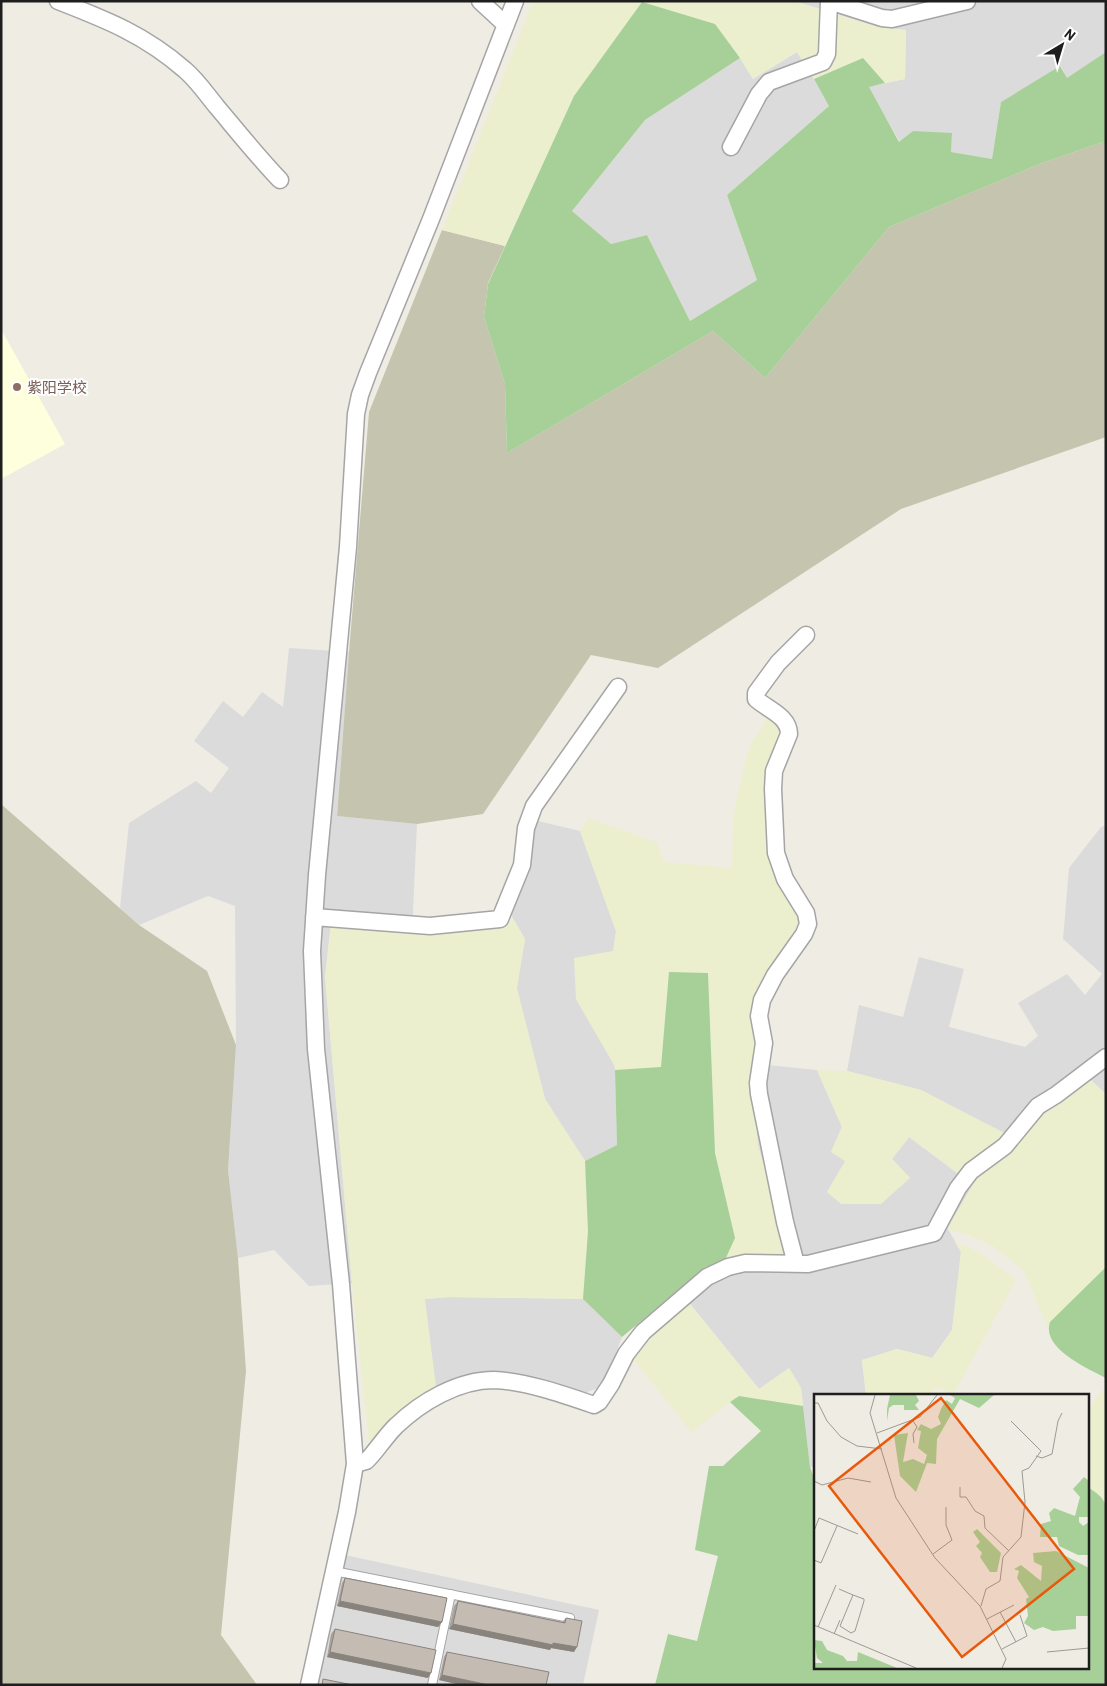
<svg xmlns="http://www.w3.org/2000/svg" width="1107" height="1686" viewBox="0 0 1107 1686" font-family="Barlow,'Noto Sans SC',sans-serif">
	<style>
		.residential { fill: #dcdbdb }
		.education { fill: #feffdd }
		.construction { fill: #c4c4af }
		.farmland { fill: #ecefce }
		.forest { fill: #a6d097 }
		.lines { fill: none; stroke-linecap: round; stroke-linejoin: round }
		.lane-casing { stroke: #a5a5a5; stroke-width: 10 }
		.street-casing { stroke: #a5a5a5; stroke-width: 19 }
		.lane { stroke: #fff; stroke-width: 8 }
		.street { stroke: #fff; stroke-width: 16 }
		.wall { fill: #a9a19a }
		.shaded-wall { fill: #89837d }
		.building { fill: #c4bbb3; stroke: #89837d }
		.education-dot { fill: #8d6e63; stroke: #fff; stroke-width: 2 }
		.labels { text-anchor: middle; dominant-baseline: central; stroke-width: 4; stroke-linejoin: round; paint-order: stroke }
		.education-label { font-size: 15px; fill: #785e54; stroke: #fff; text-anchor: start }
		.inset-road { fill: none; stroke: #9b9a94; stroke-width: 1 }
		.view { fill: #e8590c; fill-opacity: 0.15; stroke: #e8590c; stroke-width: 2.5 }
		.inset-edge { fill: none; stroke: #1e1e1e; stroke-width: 2.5 }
	</style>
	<rect width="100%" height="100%" fill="#efece3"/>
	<path class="residential" d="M794,1h312v51l-39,27 -6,-13 -60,36 -9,57 -41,-7 1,-19 -52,9 -32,-55 37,-8 1,-49 -28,-3z
		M797,52l33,53 -103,90 30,85 -67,41 -43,-86 -36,9 -39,-33 73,-91 95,-62 13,21z
		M289,648l60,4 -12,164 80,8 -5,109 -81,-10 -6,54 27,306 -43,3 -35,-36 -36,8 -10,-88 8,-125 -1,-139 -27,-10 -69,29 -19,-17 9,-85 67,-42 15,12 18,-25 -35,-27 29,-40 20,16 19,-25 21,15z
		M521,817l59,14 36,100 -2,20 -38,48 39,66 2,80 -32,16 -40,-62 -29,-111 9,-49 -23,-40 15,-44z
		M1106,825v269l-16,-14 -53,39 -17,23 -99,-52 -74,-19 12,-66 44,12 16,-60 45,12 -15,58 76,20 13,-11 -20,-33 49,-29 18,21 17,-21 -39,-35 6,-71 32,-41z
		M767,1065l50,5 25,57 -11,25 79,26 -18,-19 17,-22 64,48 -25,44 13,23 -9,78 -20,28 -35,-9 -35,11 4,35h-50v72h-6l-9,-79 -12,-20 -30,21 -80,-99 27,-23 18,-5 65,-5 -31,-112 -6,-62z
		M450,1297l133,2 39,38 -19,49 -18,7 -16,1 -47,-18 -86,12 -12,-89z
		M345,1555l254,55 -16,75h-267z"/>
	<path class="education" d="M1,329l64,115 -64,35z"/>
	<path class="construction" d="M1106,141v296l-205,72 -243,159 -67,-13 -108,159 -66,10 -80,-8 12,-164 20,-240 73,-182 63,16 -17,37 -4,34 21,67 2,69 206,-122 52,47 124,-151 153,-64z
		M1,804l138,121 68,46 29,74 -8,125 10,88 8,113 -25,264 36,50h-256z"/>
	<path class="farmland" d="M533,1h261l84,26 28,3 -1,49 -20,4 -23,-25 -48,21 -17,-27 -44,27 -13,-21 -25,-34 -141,72 -69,150 -63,-16z
		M768,716l14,11 -15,67 36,131 -47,84 -1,52 -3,22 6,62 32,112 -66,5 11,-24 -20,-85 -7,-180 -39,-1 -8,95 -46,3 -1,-5 -38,-66 -2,-41 39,-7 3,-20 -36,-100 8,-13 68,24 8,20 68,6 1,-49 10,-49 7,-24z
		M513,919l12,20 -8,49 28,111 40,62 3,70 -5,68 -133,-2 -25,2 11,89 -48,36 -19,18 -17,-159 -27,-306 6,-54 81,10 94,-6z
		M817,1070l30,1 74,19 99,51 17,-22 54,-39 15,14v173l-56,55 -2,7 -24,-58 -31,-25 -27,-12 -19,-5 26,-45 -64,-47 -17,22 18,19 -29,26h-40l-14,-12 18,-31 -14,-9 11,-25z
		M955,1242l24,10 37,28 -63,115h-3l-7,-6 -8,-1 -5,7h-64l-4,-35 35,-11 36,9 19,-28 9,-78z
		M688,1302l71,87 30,-21 12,20 2,18 -64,-10 -48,36 -60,-76z
		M1106,1385v122l-1,-5 -5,-6 -12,-9v-77z"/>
	<path class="forest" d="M642,2l73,22 25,34 -95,62 -73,91 39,33 36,-9 43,86 67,-41 -30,-85 102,-89 -15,-27 49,-21 22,25 -16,4 30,55 14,-11 39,2 -1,19 41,7 9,-57 59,-36 7,12 39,-26v89l-64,22 -153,64 -124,151 -52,-47 -206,122 -2,-69 -21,-67 4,-33 86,-188z
		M669,972l39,1 7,180 20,85 -11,24 -18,5 -84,70 -39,-38 5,-68 -3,-70 32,-16 -2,-75 46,-3z
		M1106,1267v111c-19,-10 -65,-30 -56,-56z
		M739,1396l64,10 7,61 6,17v183h272v-180c8,6 16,10 18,20v178h-451l13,-51 29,7 21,-85 -23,-6 14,-84h14l38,-35 -31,-29z"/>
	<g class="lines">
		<g class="lane-casing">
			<path id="lane" d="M334,1571l236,47
				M432,1685l19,-91"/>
		</g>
		<g class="street-casing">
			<path id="street" d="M58,1c49,19 87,34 127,69 12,10 22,25 32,37 21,25 41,50 63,73
				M480,1l26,24
				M731,147l28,-53 10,-12 54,-20 4,-8 2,-53 53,17 10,1 75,-18
				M314,917l116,9 70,-7 22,-54 4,-37 8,-22 84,-119
				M796,1264l-11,-42 -26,-128 -1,-11 6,-40 -5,-27 3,-16 13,-25 29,-41 4,-10 -2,-11 -21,-34 -9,-26 -3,-64 1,-18 15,-37c0,-18 -22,-25 -33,-35v-6l22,-30 28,-28
				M355,1464c3,-1 8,-2 11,-3 5,-3 22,-28 30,-35 25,-24 62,-46 98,-46 31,1 71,15 100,25l5,-3 12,-18 15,-30 17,-22 64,-55 21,-10 17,-4 63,1 126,-31 24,-45 13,-17 34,-25 33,-40 18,-11 50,-38
				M309,1685l38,-173 8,-48 -14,-180 -25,-235 -4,-98 5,-76 31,-328 8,-133 4,-19 8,-22 63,-154 84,-218"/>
		</g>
		<use href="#lane" class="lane"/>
		<use href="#street" class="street"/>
	</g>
	<path class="wall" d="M345,1578l97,44 -4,5 -101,-21 5,-23z
		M458,1601l104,21 4,-4 8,34 -23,-4 -1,2 -101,-21 5,-23z
		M335,1629l93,49 -101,-21 4,-23z
		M447,1652l99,33h-85l-22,-5 5,-23z"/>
	<path class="shaded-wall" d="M340,1601l102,21 -4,5 -101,-21z
		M453,1624l100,19 24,4 -3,5 -23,-4 -1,2 -101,-21z
		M330,1652l101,21 -3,5 -101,-21z
		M442,1675l47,10h-28l-22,-5z"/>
	<path class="building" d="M345,1578l102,20 -5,24 -102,-21z
		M458,1601l107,22 1,-5 16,3 -5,26 -24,-4v2l-100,-21z
		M335,1629l101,21 -5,23 -101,-21z
		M447,1652l102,20 -3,13h-57l-47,-10z
		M323,1679l30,6h-31z"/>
	<circle class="education-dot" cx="17" cy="387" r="5"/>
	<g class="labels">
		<g class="education-label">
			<text x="27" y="387">紫阳学校</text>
		</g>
	</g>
	<g transform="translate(814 1394)">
		<rect width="275" height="275" fill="#efece3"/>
		<path d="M76,1h26l3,6 -4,4 4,5h-15v-5h-11l-4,3 -2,13v-12zM136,1h44l-15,13 -19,-9 -23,40 -1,25 -9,-1 -11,29 -16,-16 -6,-41 14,-2 -5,29 10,-3 11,5 3,-9 -9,-7 3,-17 -4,-1 4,-6 10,5 10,-5 -3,-7 3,-8 5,-9 6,4 3,-6zM270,83l5,4v36h-10v5l4,4 6,-4v33h-11l-19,-9 -2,-9h-17l1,-13 10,-3 -2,-8 5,-5 21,8 5,-19 -7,-8zM163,135l24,24 -4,19h-7l-10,-15 2,-4 -6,-7 4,-4 -7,-10zM242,157l33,17v48h-13v13l-23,2 -10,-4 -9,3 -10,-7 4,-7 -2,-17 3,-2 -12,-19 2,-7 -5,-2 7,-4 20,16 1,-15 -8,-4 -1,-9zM0,246l8,1 5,9 16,6 4,5h10l1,-9 39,16h-83v-9l1,4h8l-6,-5z" fill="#a6d097"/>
		<path class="inset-road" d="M61,1l-5,18 26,85 39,60 45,48 26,53 -4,9M0,9h4l9,18 14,16 16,9 25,3M99,27l4,6 -4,7 1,9M63,39l43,-16 17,-22M222,62l6,2 10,-4 6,-33 4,-8M0,87l8,4 26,-7 23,4M146,93v10h6l9,14 9,5 1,12 24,23M0,137l5,-13 39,16M119,160l19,-14 -6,-15v-18M0,166l7,3 16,-37M25,195l14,6 11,4v2l-9,30 -4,2 -11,-7 13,-31M167,212l5,-17 14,-8 3,-24 18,-20 4,-35 -3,-31 7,-3 12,-17 -30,-30M186,218l16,30M173,225l27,-14M0,231l102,43M4,233l18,-42M20,240l6,-14M188,255l25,-13 -7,-21M233,258l42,-4"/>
		<path class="view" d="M127,4l133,171 -112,88 -133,-171z"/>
		<rect width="275" height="275" class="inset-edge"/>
	</g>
	<rect width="1107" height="1686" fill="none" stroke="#1e1e1e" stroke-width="5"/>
	<g transform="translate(1062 45) rotate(38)" stroke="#ffffff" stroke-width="4" paint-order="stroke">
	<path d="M0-4L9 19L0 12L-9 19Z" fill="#1e1e1e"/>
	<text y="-8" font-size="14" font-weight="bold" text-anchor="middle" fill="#1e1e1e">N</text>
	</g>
</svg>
